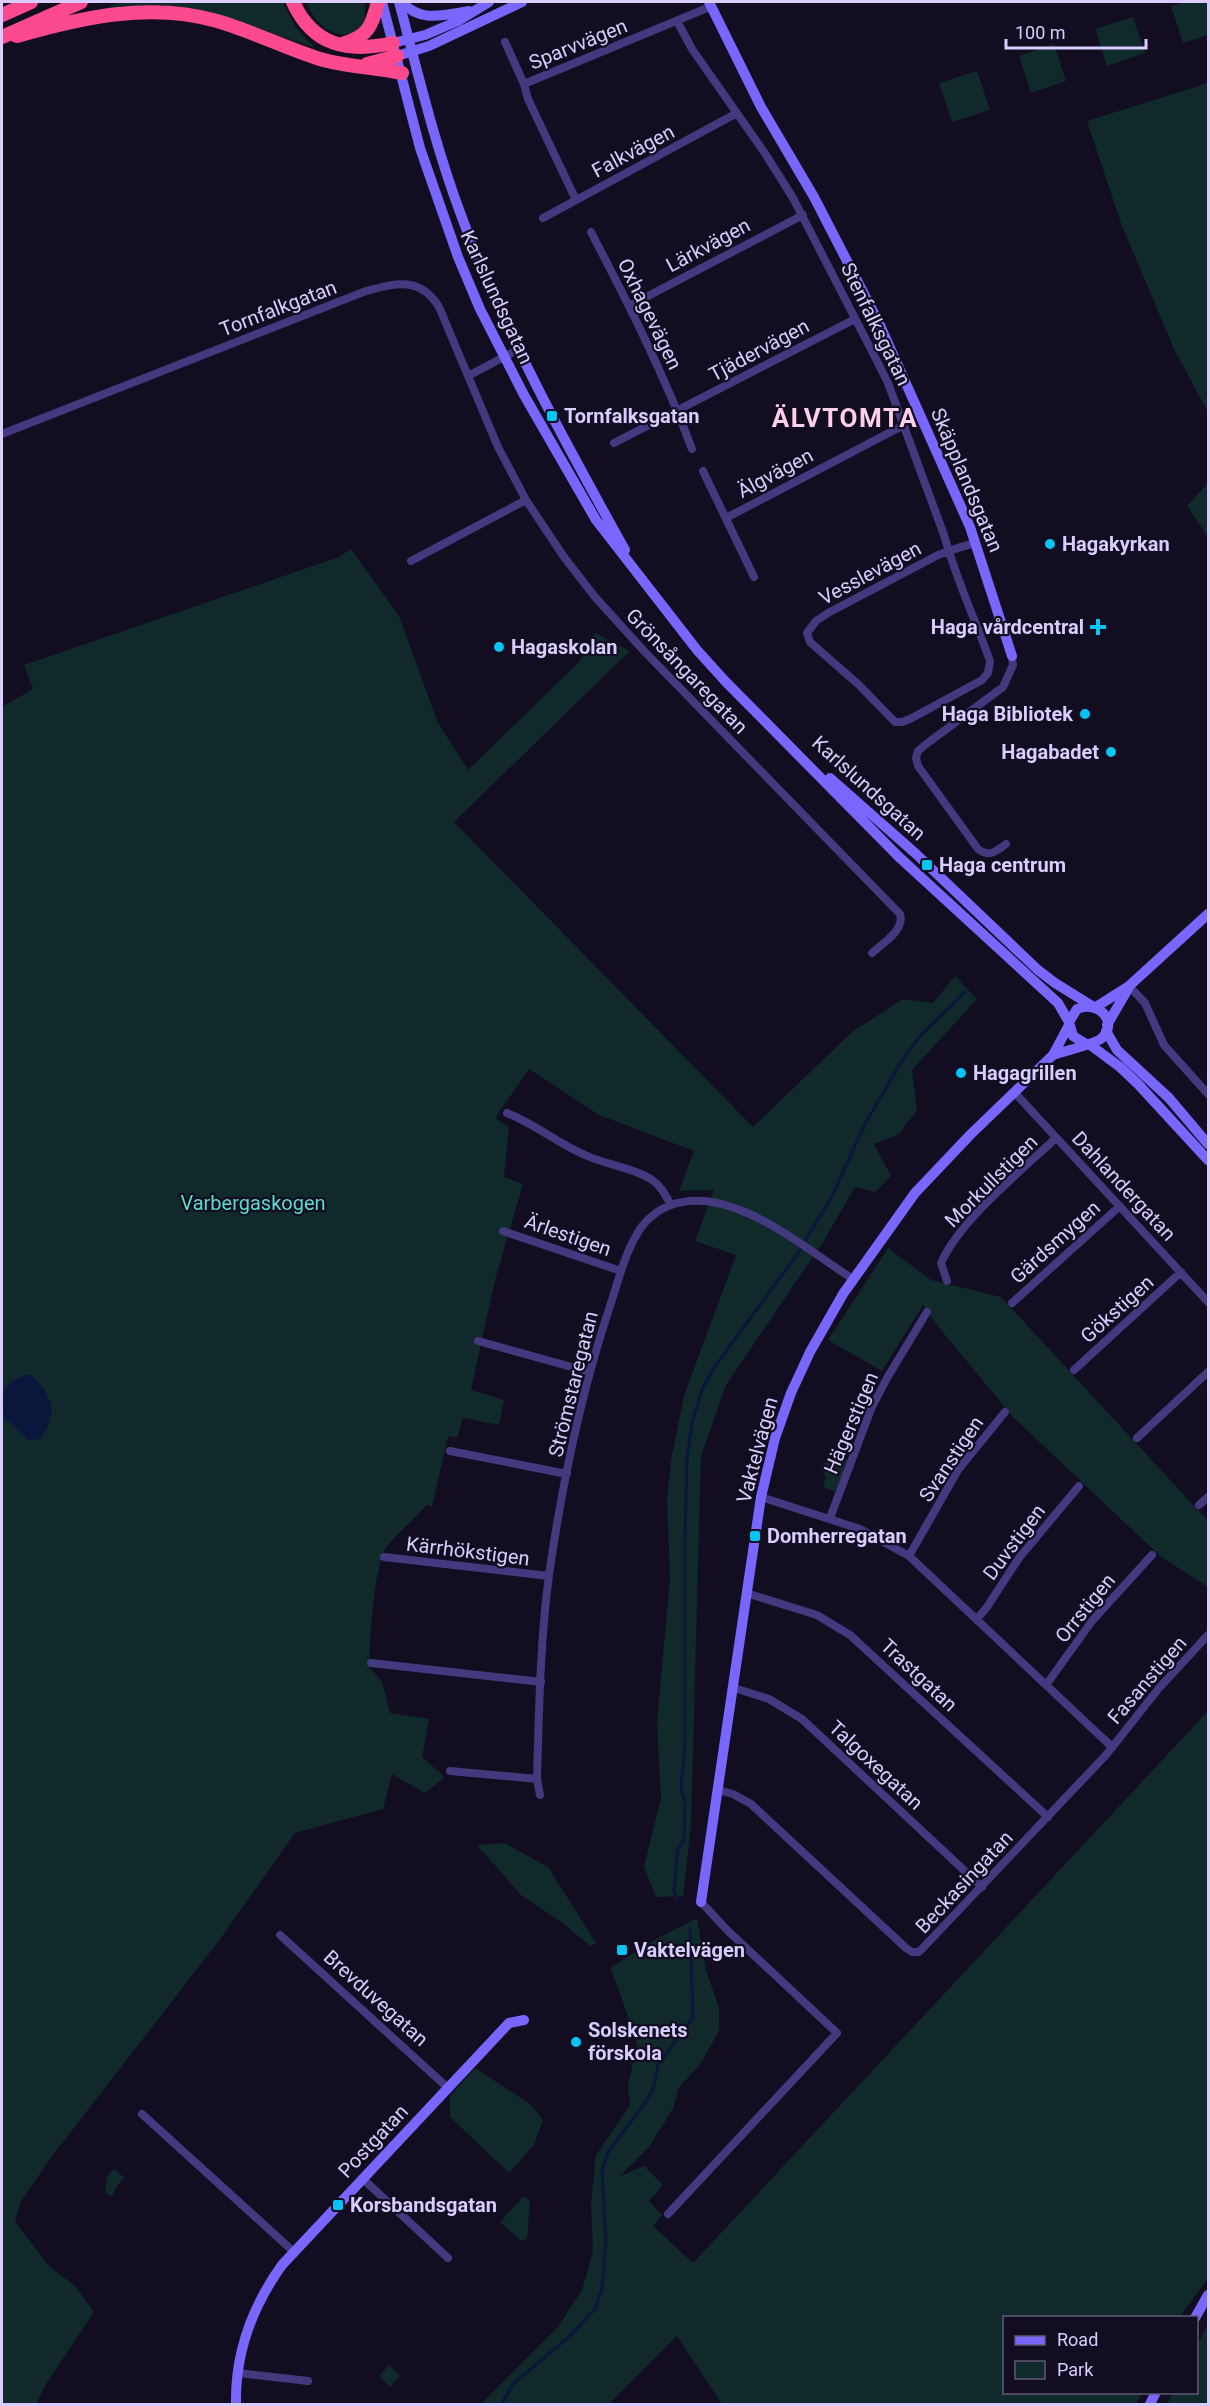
<svg xmlns="http://www.w3.org/2000/svg" width="1210" height="2406" viewBox="0 0 1210 2406" font-family="Roboto,sans-serif">
	<style>
		.green { fill: #10292a }
		.water { fill: #0a173d }
		.lines { fill: none; stroke-linecap: round; stroke-linejoin: round }
		.stream { stroke: #0a173d; stroke-width: 3 }
		.street { stroke: #42397f; stroke-width: 8 }
		.secondary { stroke: #7866fd; stroke-width: 10 }
		.highway { stroke: #fd4a8e; stroke-width: 14 }
		.poi-dot { fill: #03c5f5; stroke: #120d21; stroke-width: 2 }
		.labels { text-anchor: middle; dominant-baseline: central; stroke-width: 4.5; stroke-linejoin: round; paint-order: stroke }
		.street-label { font-size: 20px; fill: #d8cdfe; stroke: #120d21 }
		.poi-label { font-size: 20px; font-weight: bold; fill: #d8cdfe; stroke: #120d21; text-anchor: start }
		.park-label { font-size: 20px; fill: #5addc9; stroke: #120d21 }
		.district-label { font-size: 26px; font-weight: bold; letter-spacing: 1.5px; fill: #fecfe9; stroke: #120d21 }
	</style>
	<rect width="100%" height="100%" fill="#120d21"/>
	<path class="green" d="M120,2h163l13,26 19,20 -81,-28 -134,-9z
		M307,2h57c10,46 -45,41 -57,0z
		M1185,2h23v33l-25,8 -12,-37z
		M1133,17l12,36 -38,13 -12,-37z
		M1054,44l12,37 -35,12 -12,-37z
		M977,71l13,39 -38,12 -13,-39z
		M1208,83v329l-34,-63 -52,-123 -35,-105z
		M1208,483v54l-21,-31z
		M351,549l48,67 39,107 30,47 113,-110 14,-27 35,18 -176,171 299,305 99,-95 51,-33 30,4 22,-27 22,23 -65,71 5,40 -18,24 -25,10 17,32 -16,16 -20,-5 -32,55 -97,143 -25,71 -10,369 -8,71 -27,1 -12,-30 17,-70 -4,-75 13,-142 -3,-80 4,-40 13,-64 52,-141 -41,-14 19,-51 -35,1 15,-40 -95,-36 -70,-46 -34,49 14,9 -5,50 19,7 -28,96 -24,110 33,10 -5,25 -36,-7 -6,20 -9,-2 -16,70 -5,-1c-13,14 -27,26 -39,40 -14,16 -19,99 -18,123l12,13 8,32 39,6 -7,38 23,20 -20,16 -33,-19 -9,35 -88,24 -74,105 -168,217 -32,46 -6,21 35,45 25,19 19,26 -48,72 -10,20h-34v-1697l31,-18 -9,-24 315,-108z
		M888,1248l43,32 70,17 207,224v66l-48,-31 -147,-139 -77,-93 -13,-19 -41,66 -54,-31z
		M832,1455l16,4 -12,33 -13,-5 3,-9 -5,-11z
		M1208,1711v567l-28,39 -176,1v74l138,1 -6,11h-414l-45,-68 -68,68h-128l77,-77 24,-37 11,-38 -2,-48 5,-49 34,-50 -2,-20 9,-40 -17,-52 -10,-25 46,-29 41,-21 9,53 13,36v24l-18,32 -23,26 -5,20 -24,38 -29,29 24,-10 19,19 -14,16 13,14 -9,11 40,37z
		M505,1843l43,24 48,76 -6,3 -26,-22 -43,-29 -44,-50z
		M475,2068l55,36 13,16 -9,25 -25,28 -59,-56v-21z
		M114,2169l11,9 -7,6 -6,12 -7,-3 2,-17z
		M526,2197l4,5 -3,37 -6,2 -21,-19 22,-24z
		M1208,2323v81h-41l5,-11 24,-1 1,-46z
		M389,2365l11,11 -10,11 -11,-11z"/>
	<path class="water" d="M30,1374c23,20 29,40 10,65l-12,1 -24,-23c-4,-27 -2,-35 26,-43z"/>
	<g class="lines">
		<path class="stream" d="M678,1901l-4,-10 4,-42 6,-10 1,-35 -4,-17 4,-44v-203l2,-82 5,-35 10,-33 11,-21 83,-113 35,-58 35,-76 34,-58 19,-27 46,-45
			M501,2404l14,-22 55,-46 25,-27 7,-21 4,-48 -4,-69 6,-19 40,-53 6,-13 4,-21 35,-48 -3,-89"/>
		<path class="street" d="M677,21l15,28 72,103 29,46 83,161 12,24 56,152c12,44 31,84 46,126l-2,12 -6,7 -72,39 -8,3h-7l-36,-37 -49,-43 -3,-9 9,-12 12,-8 110,-58c13,-5 25,-9 38,-12
			M505,42l19,42 4,15 48,101
			M524,84l188,-78
			M543,218l194,-105
			M591,232c37,71 73,142 101,217
			M629,306l174,-91
			M468,376l51,-27
			M2,434l364,-143c30,-8 54,-15 73,16l59,140 28,53 38,57 31,40 49,54 256,263c5,16 -17,29 -28,39
			M614,443l241,-124
			M703,471l51,106
			M726,518l178,-93
			M411,561l115,-61
			M1006,844c-10,7 -17,14 -28,5l-60,-83 -2,-8 2,-7 7,-6 78,-58 10,-22 -1,-9
			M1129,986l16,17 19,42 44,49
			M1015,1093l193,209
			M507,1113c28,11 50,30 78,42 21,10 46,12 66,24 10,7 14,15 20,26
			M503,1231l118,40
			M947,1281l-6,-18c19,-43 80,-92 115,-125
			M1012,1303l108,-97
			M478,1341l112,31
			M1074,1370l107,-98
			M1137,1438l71,-66
			M450,1451l117,23
			M761,1497l99,32 49,27 203,191
			M1199,1505l9,-8
			M830,1518l41,-109 16,-31 40,-66
			M909,1556l49,-86 47,-58
			M384,1557l165,19
			M746,1593l71,22 33,20 198,182
			M977,1619l10,-12 32,-49 60,-72
			M371,1663l170,19
			M1046,1685l46,-64 60,-66
			M734,1688l35,11 33,20 180,168
			M450,1771l87,8
			M718,1790l15,4 18,10 155,144 6,4h7l187,-197 53,-67 49,-53
			M540,1795l-3,-16c2,-68 3,-137 12,-204 13,-91 32,-182 61,-269 8,-24 14,-50 27,-72 7,-13 20,-24 34,-29 60,-22 134,44 182,74
			M280,1935l168,153
			M142,2114l152,138
			M363,2179l85,79
			M668,2214l169,-181 -110,-103 -26,-28
			M238,2373l70,8"/>
		<path class="secondary" d="M382,2l38,146 38,109 22,52 44,86 72,125 101,130 28,31 174,176 159,146 11,19
			M399,2c19,71 36,144 62,213 43,117 104,227 164,335
			M402,2c18,21 42,13 67,9
			M709,2l52,105 53,90 65,126 91,204 42,129
			M393,43l32,-8 33,-14 31,-19
			M397,56l32,-10 93,-44
			M830,778l85,75 123,117 17,13 37,23
			M1096,1007l33,-21 79,-72
			M1107,1025l21,-36
			M1106,1031l11,19 52,48 39,46
			M1089,1044l31,23 18,17 70,76
			M1053,1055c11,-4 43,-11 49,-17 17,-17 -4,-38 -25,-29l-8,13 4,14 13,8
			M701,1902l60,-405 14,-59 16,-45 19,-41 33,-58 72,-101 56,-59 82,-79 16,-30
			M1195,2318l13,-23
			M236,2404c-1,-52 16,-97 46,-139l227,-242 15,-3
			M1150,2404l6,-12"/>
		<path class="highway" d="M293,2c20,44 55,51 100,41
			M2,15l29,-13
			M11,33l6,3c66,-19 133,-34 200,-15 35,10 68,27 103,38 27,8 55,8 82,14
			M2,37l79,-35
			M342,44c27,-8 29,-17 36,-42
			M367,64l30,-8"/>
	</g>
	<g class="poi-dot">
		<rect x="546" y="410" width="12" height="12" rx="3"/>
		<circle cx="1050" cy="544" r="6"/>
		<path d="M1095 618h6v6h6v6h-6v6h-6v-6h-6v-6h6z"/>
		<circle cx="499" cy="647" r="6"/>
		<circle cx="1085" cy="714" r="6"/>
		<circle cx="1111" cy="752" r="6"/>
		<rect x="921" y="859" width="12" height="12" rx="3"/>
		<circle cx="961" cy="1073" r="6"/>
		<rect x="749" y="1530" width="12" height="12" rx="3"/>
		<rect x="616" y="1944" width="12" height="12" rx="3"/>
		<circle cx="576" cy="2042" r="6"/>
		<rect x="332" y="2199" width="12" height="12" rx="3"/>
	</g>
	<g class="labels">
		<g class="street-label">
			<text transform="translate(578 44) rotate(-22)">Sparvvägen</text>
			<text transform="translate(633 151) rotate(-28)">Falkvägen</text>
			<text transform="translate(708 245) rotate(-28)">Lärkvägen</text>
			<text transform="translate(497 297) rotate(65)">Karlslundsgatan</text>
			<text transform="translate(278 308) rotate(-21)">Tornfalkgatan</text>
			<text transform="translate(650 314) rotate(64)">Oxhagevägen</text>
			<text transform="translate(876 324) rotate(64)">Stenfalksgatan</text>
			<text transform="translate(759 350) rotate(-28)">Tjädervägen</text>
			<text transform="translate(775 473) rotate(-28)">Älgvägen</text>
			<text transform="translate(967 480) rotate(67)">Skäpplandsgatan</text>
			<text transform="translate(870 573) rotate(-28)">Vesslevägen</text>
			<text transform="translate(687 671) rotate(46)">Grönsångaregatan</text>
			<text transform="translate(869 788) rotate(42)">Karlslundsgatan</text>
			<text transform="translate(991 1181) rotate(-45)">Morkullstigen</text>
			<text transform="translate(1124 1186) rotate(47)">Dahlandergatan</text>
			<text transform="translate(568 1235) rotate(19)">Ärlestigen</text>
			<text transform="translate(1055 1242) rotate(-42)">Gärdsmygen</text>
			<text transform="translate(1117 1309) rotate(-42)">Gökstigen</text>
			<text transform="translate(573 1384) rotate(-76)">Strömstaregatan</text>
			<text transform="translate(851 1423) rotate(-67)">Hägerstigen</text>
			<text transform="translate(757 1450) rotate(-75)">Vaktelvägen</text>
			<text transform="translate(951 1459) rotate(-56)">Svanstigen</text>
			<text transform="translate(1014 1542) rotate(-53)">Duvstigen</text>
			<text transform="translate(468 1551) rotate(7)">Kärrhökstigen</text>
			<text transform="translate(1085 1608) rotate(-51)">Orrstigen</text>
			<text transform="translate(919 1675) rotate(43)">Trastgatan</text>
			<text transform="translate(1147 1680) rotate(-49)">Fasanstigen</text>
			<text transform="translate(876 1765) rotate(43)">Talgoxegatan</text>
			<text transform="translate(964 1882) rotate(-47)">Beckasingatan</text>
			<text transform="translate(376 1998) rotate(42)">Brevduvegatan</text>
			<text transform="translate(373 2141) rotate(-47)">Postgatan</text>
		</g>
		<g class="poi-label">
			<text x="564" y="416">Tornfalksgatan</text>
			<text x="1062" y="544">Hagakyrkan</text>
			<text x="1084" y="627" text-anchor="end">Haga vårdcentral</text>
			<text x="511" y="647">Hagaskolan</text>
			<text x="1073" y="714" text-anchor="end">Haga Bibliotek</text>
			<text x="1099" y="752" text-anchor="end">Hagabadet</text>
			<text x="939" y="865">Haga centrum</text>
			<text x="973" y="1073">Hagagrillen</text>
			<text x="767" y="1536">Domherregatan</text>
			<text x="634" y="1950">Vaktelvägen</text>
			<text x="588" y="2030">Solskenets<tspan x="588" dy="23">förskola</tspan></text>
			<text x="350" y="2205">Korsbandsgatan</text>
		</g>
		<g class="park-label">
			<text x="253" y="1203">Varbergaskogen</text>
		</g>
		<g class="district-label">
			<text x="845" y="418">ÄLVTOMTA</text>
		</g>
	</g>
	<rect width="1210" height="2406" fill="none" stroke="#d8cdfe" stroke-width="6"/>
	<rect x="1003" y="2316" width="195" height="78" fill="#120d21" stroke="#615a79" stroke-width="1.5"/>
	<rect x="1015" y="2336" width="30" height="9" fill="#7866fd" stroke="#615a79" stroke-width="1.5"/>
	<text x="1057" y="2346" font-size="18" fill="#d8cdfe">Road</text>
	<rect x="1015" y="2361" width="30" height="18" fill="#10292a" stroke="#615a79" stroke-width="1.5"/>
	<text x="1057" y="2376" font-size="18" fill="#d8cdfe">Park</text>
	<path d="M1006 39v9h140v-9" fill="none" stroke="#d8cdfe" stroke-width="3"/>
	<text x="1015" y="39" font-size="18" fill="#d8cdfe" stroke="#120d21" stroke-width="4.5" paint-order="stroke">100 m</text>
</svg>
